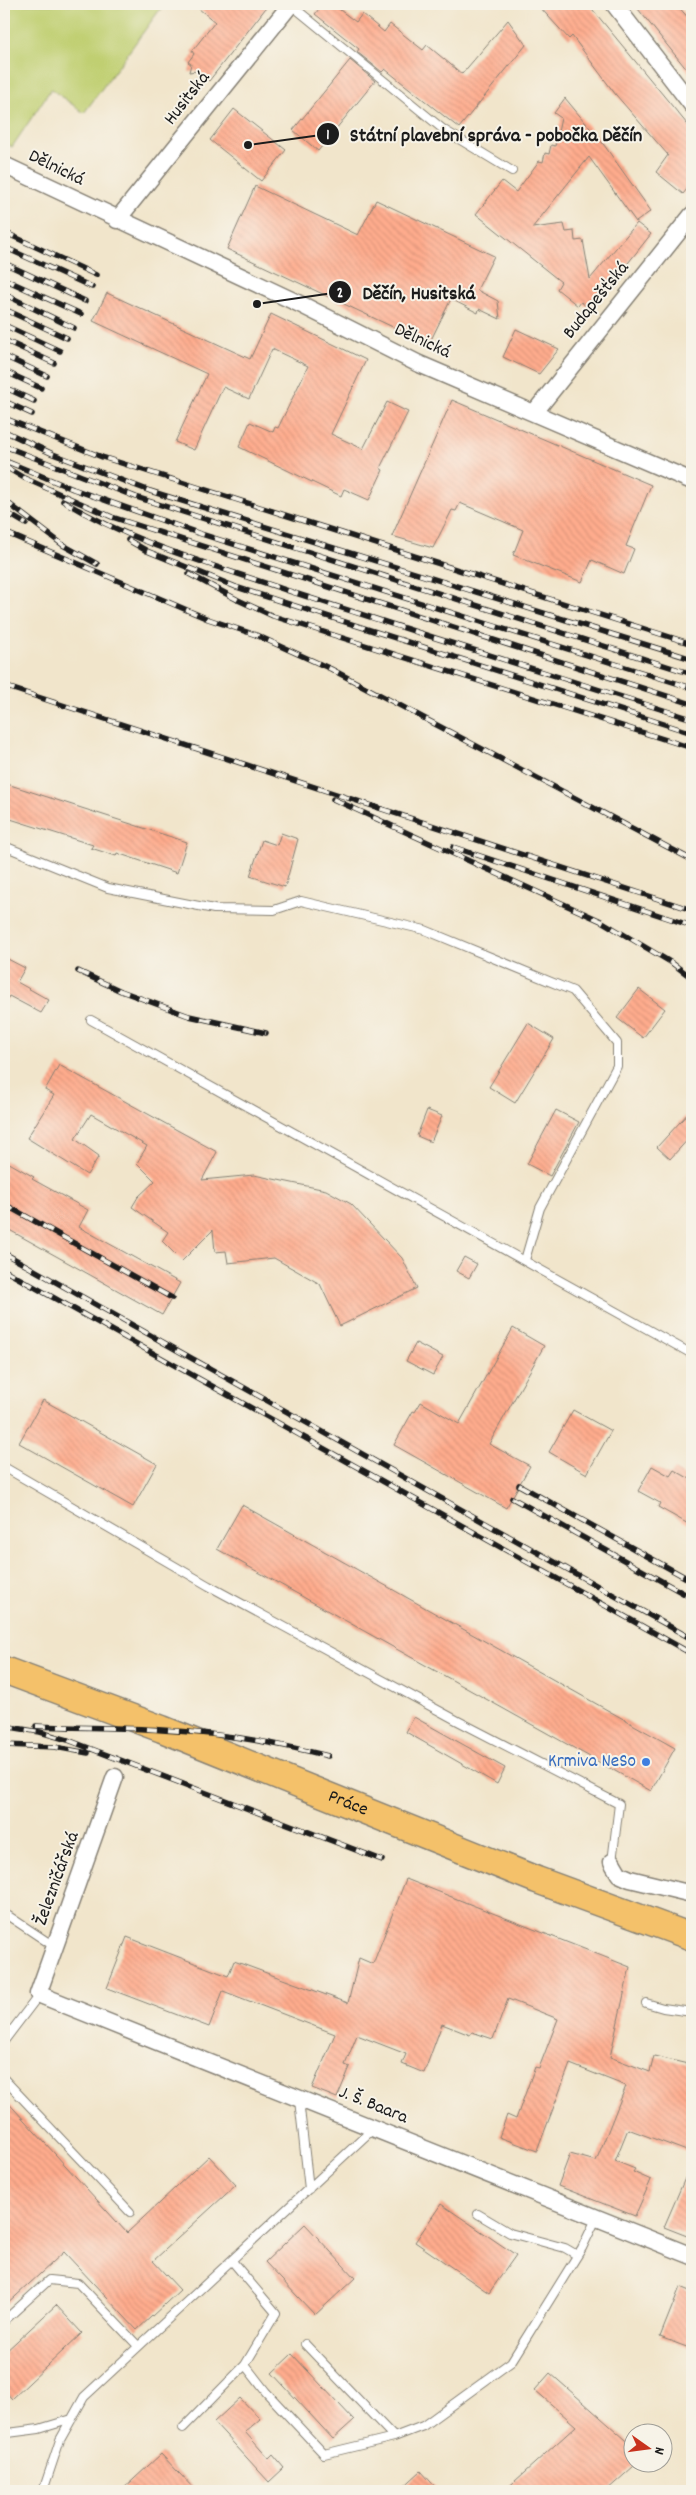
<svg xmlns="http://www.w3.org/2000/svg" width="696" height="2495" viewBox="0 0 696 2495" font-family="Dekko,sans-serif">
	<style>
		.garden { fill: #c0cf71; stroke: #6e7646 }
		.building { fill: url(#building-back-hatch) }
		.lines { fill: none; stroke-linecap: round; stroke-linejoin: round }
		.lane-casing { stroke: #868074; stroke-width: 10 }
		.street-casing { stroke: #868074; stroke-width: 19 }
		.primary-casing { stroke: #868074; stroke-width: 29 }
		.lane { stroke: #fff; stroke-width: 8 }
		.street { stroke: #fff; stroke-width: 16 }
		.primary { stroke: #f4c16a; stroke-width: 26 }
		.rail-casing { stroke: #1c1c1c; stroke-width: 5.5 }
		.rail { stroke: #f7f3e8; stroke-width: 4; stroke-dasharray: 11; stroke-linecap: butt }
		.shop-dot { fill: #3f7fe0; stroke: #f7f3e8; stroke-width: 2 }
		.labels { text-anchor: middle; dominant-baseline: central; stroke-width: 4; stroke-linejoin: round; paint-order: stroke }
		.street-label { font-size: 19px; fill: #1c1c1c; stroke: #f7f3e8 }
		.shop-label { font-size: 19px; fill: #366cbe; stroke: #f7f3e8; text-anchor: end }
		.leader { fill: none; stroke: #1c1c1c; stroke-width: 2 }
		.callout-dot { fill: #1c1c1c; stroke: #f7f3e8; stroke-width: 2 }
		.mark-label { font-size: 15px; text-anchor: middle; font-weight: bold; fill: #fff }
		.callout-label { font-size: 20px; text-anchor: middle; font-weight: bold; fill: #1c1c1c; stroke: #f7f3e8; stroke-width: 4; stroke-linejoin: round; paint-order: stroke }
	</style>
	<defs>
		<pattern id="building-back-hatch" width="6" height="6" patternUnits="userSpaceOnUse" patternTransform="scale(1.25)"><rect width="6" height="6" fill="#ffac8d"/><path d="M-1 5l2 2M0 0l6 6M5-1l2 2" fill="none" stroke="#da9379"/></pattern>
	</defs>
	<rect width="100%" height="100%" fill="#f7f3e8"/>
	<filter id="ink" filterUnits="userSpaceOnUse"><feTurbulence type="fractalNoise" baseFrequency=".02" numOctaves="2"/><feDisplacementMap in="SourceGraphic" scale="10" xChannelSelector="R" yChannelSelector="G"/><feConvolveMatrix kernelMatrix="1 2 1 2 8 2 1 2 1" color-interpolation-filters="sRGB"/></filter>
	<filter id="wash" filterUnits="userSpaceOnUse"><feTurbulence type="fractalNoise" baseFrequency=".0096" numOctaves="4" result="noise"/><feDisplacementMap in="SourceGraphic" scale="20" xChannelSelector="R" yChannelSelector="G"/><feGaussianBlur stdDeviation="1.12" result="paint"/><feColorMatrix in="noise" values="0 0 0 0 0 0 0 0 0 0 0 0 0 0 0 0 0 1.4 0 .05"/><feComposite in="paint" operator="in"/></filter>
	<g filter="url(#wash)">
		<rect width="100%" height="100%" fill="#f1e5cb"/>
		<path class="garden" d="M4,4h160l-80,109 -33,-24 -39,58 -8,-5z"/>
		<g id="blocks">
			<path class="building" d="M193,4h76l-60,77 -12,-10 -8,1 2,-8 -3,-2 6,-8 -2,-3 23,-29z
				M323,4h9l24,18 6,-8 22,18 6,-8 33,26 4,-5 35,29 46,-54 18,25 -67,83 -74,-59 -3,3 -25,-20 2,-3 -44,-35z
				M537,4h51l104,126v53l-9,11 -27,-22 12,-17 -52,-60 -44,-59 -3,3z
				M634,4h42l16,18v54z
				M350,60l25,21 -57,70 -25,-21z
				M565,98l39,47 47,66 -15,11 -47,-65 -57,71 32,-4 2,8 8,-1 1,10 8,-1 7,39 47,-56 14,11 -60,76 -10,-8 -3,4 -21,-17 4,-7 -85,-68 26,-33 14,11 23,-31 4,1 2,-9 4,1 2,-9 4,1 6,-28 -7,-5z
				M234,109l52,41 -25,31 -51,-41z
				M255,186l103,49 18,-35 118,56 -17,34 21,11 2,18 -21,-10 -1,4 -27,-14 -22,45 -202,-95z
				M107,293l143,66 21,-45 95,46 -35,74 32,15 24,-47 21,10 -28,56 3,2 -14,30 -25,-11 -3,7 -102,-49 11,-25 23,10 2,-5 3,1 30,-62 -36,-17 -23,50 -26,-12 -29,63 -19,-8 32,-68 -114,-53z
				M516,329l43,20 -20,25 -36,-17z
				M452,400l199,85 -25,61 8,3 -10,25 -32,-14 -10,22 -69,-27 10,-25 -63,-27 -4,8 -4,-1 -19,38 -41,-12z
				M4,783l183,59 -10,31 -60,-20 -1,3 -25,-8 2,-3 -89,-28z
				M281,833l17,6 -13,48 -35,-11 12,-36 15,5z
				M4,957l21,11 -8,14 32,18 -8,13 -32,-17 -5,9z
				M639,989l26,20 -22,29 -26,-20z
				M528,1023l26,16 -39,64 -26,-16z
				M59,1065l158,87 -15,28 52,-5 72,15 25,14 51,54 15,30 -77,38 -20,-42 -46,-26 -46,5 -2,-12 -11,1 -2,-22 -31,31 -20,-20 6,-9 -36,-25 6,-10 17,-16 -18,-18 10,-17 -56,-32 -16,25 24,17 -12,19 -60,-37 27,-43 -9,-5z
				M692,1109v26l-22,24 -13,-12z
				M427,1110l15,6 -11,26 -14,-6z
				M556,1110l23,12 -29,54 -23,-12z
				M4,1160l30,17 -2,2 56,31 -9,17 101,56 -18,32 -158,-88z
				M464,1257l13,7 -8,14 -13,-7z
				M513,1328l31,18 -55,98 41,22 -24,42 -112,-63 19,-34 2,1 6,-10 38,22z
				M416,1343l27,14 -10,18 -27,-14z
				M43,1400l114,64 -24,43 -114,-64z
				M573,1410l38,21 -24,43 -38,-22z
				M652,1466l18,10 4,-6 18,10v46l-34,-19 2,-4 -22,-12z
				M242,1505l433,243 -24,43 -434,-242z
				M414,1717l91,51 -8,16 -91,-52z
				M406,1879l224,88 -20,90 40,15 4,-16 38,9v88l-64,-24 -13,32 20,8 -2,3 18,8 -16,36 -77,-30 12,-32 26,7 30,-75 -56,-22 -33,87 -38,-14 8,-22 9,4 19,-52 4,1 19,-49 -50,-20 -15,40 -21,-7 -2,3 -28,-11 -18,49 -22,-9 4,-10 -49,-19 -12,30 5,2 -13,31 -25,-10 23,-54 -112,-43 -14,36 -102,-39 20,-51 101,39 6,-15 114,42 11,-45 14,6z
				M4,2098l123,135 82,-77 27,29 -83,76 27,29 -43,40 -73,-78 -60,55z
				M692,2162v76l-28,-11z
				M441,2204l75,51 -27,38 -74,-51z
				M305,2224l50,54 -40,37 -50,-53z
				M680,2287l12,5v57l-32,-12z
				M56,2305l26,28 -70,66 -8,-9v-37z
				M292,2354l62,66 -21,19 -61,-66z
				M550,2373l84,74v19l-28,25h-102l72,-65 -41,-36z
				M240,2398l20,21 -15,13 24,27 4,-4 11,13 -15,14 -55,-60z
				M161,2454l35,37h-75z
				M421,2471l18,20h-40z"/>
		</g>
	</g>
	<g filter="url(#ink)">
		<use href="#blocks" fill-opacity="0" stroke="#868074" stroke-width="1"/>
		<g class="lines">
			<g class="lane-casing">
				<path id="lane" d="M290,4l154,126 68,41
					M4,846l104,42 106,21 60,1 27,-9 124,29 148,61 44,52v23l-77,142 -15,52
					M91,1020l601,334
					M4,1467l205,119 249,135 161,83 -7,58
					M4,1913l51,34
					M646,2003l17,5 29,4
					M4,2041l32,-42
					M4,2079l126,133
					M299,2100l10,89
					M478,2214l32,19 55,15 12,7
					M4,2321l45,-41 29,3 60,63
					M305,2344l89,93
					M245,2365l21,27 58,62 70,-17 29,-11 88,-64 71,-114 15,-31
					M183,2428l62,-63 31,-52 -44,-52
					M4,2436l4,-3 31,-4 33,-10
					M43,2491l17,-51 24,-43 289,-268"/>
			</g>
			<g class="street-casing">
				<path id="street" d="M614,4l78,101
					M4,165l300,141 113,57 275,118
					M117,220l174,-216
					M534,413l158,-198
					M115,1777l-77,217 654,262
					M612,1862l7,12 11,5 62,15"/>
			</g>
			<g class="primary-casing">
				<g id="primary">
					<path id="s1" d="M4,1670l158,59 375,151 155,57"/>
				</g>
			</g>
			<use href="#lane" class="lane"/>
			<use href="#street" class="street"/>
			<use href="#primary" class="primary"/>
			<g class="rail-casing">
				<path id="rail" d="M4,232l92,43
					M4,247l88,40
					M4,263l81,38
					M4,279l77,35
					M4,294l70,34
					M4,309l63,29
					M4,325l56,26
					M4,340l50,23
					M4,356l43,20
					M4,371l37,17
					M4,387l30,14
					M4,401l28,13
					M4,418l98,39 590,187
					M4,431l49,23 97,37 542,168
					M4,446l132,51 556,177
					M8,462l65,27 125,44 494,155
					M4,466l20,12 88,39 580,187
					M4,500l59,45 34,19
					M63,501c71,43 154,65 232,92 132,43 265,84 397,126
					M4,511l22,13
					M4,532l204,87 48,16 75,34 361,191
					M128,540l19,11 89,36 456,146
					M189,574l49,26 35,16 419,132
					M4,686l688,224
					M333,799l268,122 71,42 20,15
					M453,847l239,79
					M78,971l43,20 68,25 77,17
					M4,1204l168,94
					M4,1253l688,386
					M4,1270l688,384
					M519,1485l173,96
					M512,1498l180,100
					M4,1726l36,6 28,8 314,120
					M36,1726c42,2 84,1 126,4 57,3 112,12 166,26
					M4,1745l51,2 33,6"/>
			</g>
			<use href="#rail" class="rail"/>
		</g>
	</g>
	<circle class="shop-dot" cx="646" cy="1762" r="5"/>
	<g class="labels">
		<g class="street-label">
			<text transform="translate(188 99) rotate(-52)">Husitská</text>
			<text transform="translate(56 169) rotate(26)">Dělnická</text>
			<text transform="translate(597 301) rotate(-51)">Budapešťská</text>
			<text transform="translate(422 342) rotate(25)">Dělnická</text>
			<text stroke="none"><textPath href="#s1" startOffset="369">Práce</textPath></text>
			<text transform="translate(58 1879) rotate(-70)">Železničářská</text>
			<text transform="translate(373 2106) rotate(22)">J. Š. Baara</text>
		</g>
		<g class="shop-label">
			<text x="636" y="1762">Krmiva NeSo</text>
		</g>
	</g>
	<path class="leader" d="M248 145L328 134M257 304L340 292"/>
	<g class="callout-dot">
		<circle cx="248" cy="145" r="5"/>
		<circle cx="257" cy="304" r="5"/>
		<circle cx="328" cy="134" r="12"/>
		<circle cx="340" cy="292" r="12"/>
	</g>
	<g class="mark-label">
		<text x="328" y="139">1</text>
		<text x="340" y="297">2</text>
	</g>
	<g class="callout-label">
		<text x="496" y="141">Státní plavební správa - pobočka Děčín</text>
		<text x="419" y="299">Děčín, Husitská</text>
	</g>
	<rect width="696" height="2495" fill="none" stroke="#f7f3e8" stroke-width="20"/>
	<g transform="translate(648 2448) rotate(104)"><circle r="24" fill="#f7f3e8" stroke="#9f9d96"/>
	<path d="M0-4L9 19L0 12L-9 19Z" fill="#c8321e"/>
	<text y="-8" font-size="14" font-weight="bold" text-anchor="middle" fill="#1c1c1c">N</text>
	</g>
</svg>
